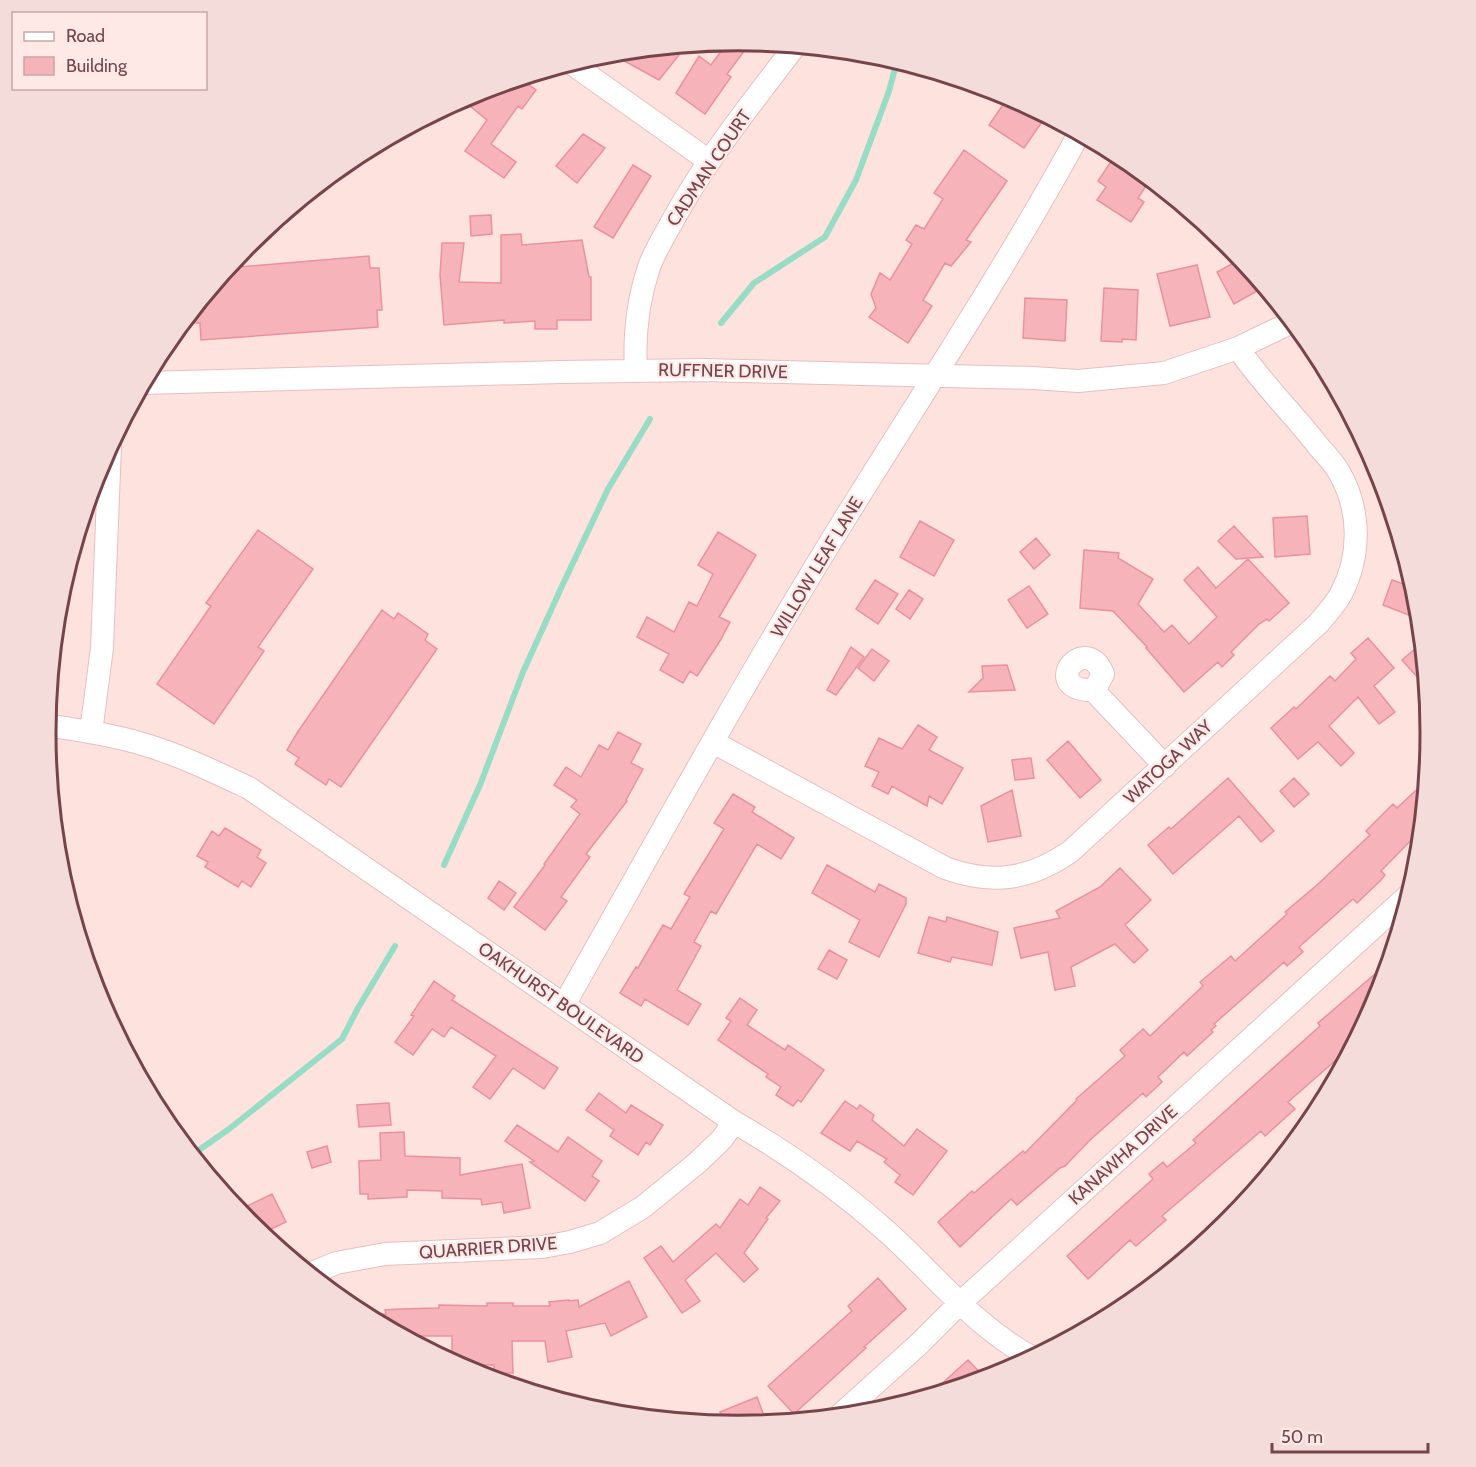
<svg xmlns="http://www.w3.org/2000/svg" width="1476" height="1467" viewBox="0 0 1476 1467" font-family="Cabin,sans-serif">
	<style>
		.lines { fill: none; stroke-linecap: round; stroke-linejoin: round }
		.stream { stroke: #97dcc5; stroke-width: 6 }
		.building { fill: #f6b3b9; stroke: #ea929c; stroke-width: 1.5 }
		.minor-casing { stroke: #e8bec0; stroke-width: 24 }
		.minor { stroke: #fff; stroke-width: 22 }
		.labels { text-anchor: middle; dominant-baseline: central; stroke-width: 4.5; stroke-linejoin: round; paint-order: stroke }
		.street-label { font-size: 18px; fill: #76444b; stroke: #ffe9e6 }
		.rim { fill: none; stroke: #76444b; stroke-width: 3 }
	</style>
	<rect width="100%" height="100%" fill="#fee2de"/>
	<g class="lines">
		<path class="stream" d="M721,323l33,-40 71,-46 31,-57 33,-89 8,-30
			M444,865l36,-80 43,-113 39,-86 46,-97 42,-70
			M192,1155l37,-26 113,-90 16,-31 37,-62"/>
	</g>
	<path class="building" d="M738,40l13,2 -24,32 4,3 -26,37 -29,-21 23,-37 12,9 17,-23z
		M686,46l-27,34 -49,-27 50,-5z
		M518,80h4l14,10 -14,19 -4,-3 -27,38 25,18 -12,16 -39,-27 22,-31 -26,-21 12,-6z
		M1009,96l37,20 -22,32 -35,-23z
		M583,134l22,14 -28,35 -21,-17z
		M964,150l43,31 -41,59 5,2 -20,24 -6,-3 -22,37 9,6 -24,37 -39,-26 7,-9 -5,-14 9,-21 10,7 22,-36 -6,-4 10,-15 8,4 19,-30 -9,-6z
		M1116,154l34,26 -12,18 6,4 -13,20 -34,-22 9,-13 -8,-6z
		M633,165l18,11 -38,62 -19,-11z
		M491,215l1,19 -21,2 -1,-20z
		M521,234l1,11 60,-5 7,37h2v43h-34v9h-22v-8l-31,2v-3l-60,5 -4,-50 2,-32h22l-5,39 42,1v-48z
		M369,256l1,12h9l3,42h-5l1,17 -177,13 -1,-17h-6l-2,-12 36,-43z
		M1241,259l23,28 -30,17 -17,-32z
		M1197,265l13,52 -40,9 -13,-52z
		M1104,288l34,2 -2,50 -14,-1v3l-21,-1z
		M1025,298l42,2 -2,41 -42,-3z
		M1307,516l3,38 -35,3 -2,-39z
		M920,521l34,19 -20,36 -34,-19z
		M1234,526l29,31 -27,2 -18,-18z
		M258,530l55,39 -55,78 6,4 -50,73 -57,-40 54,-78 -5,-3z
		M718,532l38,23 -37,62 11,5 -10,19 -23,35 -7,-5 -7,12 -23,-13 9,-16 -32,-17 10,-20 27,15 15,-30 8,4 16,-32 -15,-9z
		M1036,538l14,17 -16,14 -14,-17z
		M1084,550l35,3 -1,5 35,21 -15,25 26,28 8,-7 17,19 28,-27 -33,-37 14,-13 18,21 32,-29 41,44 -20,18 -2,-2 -8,5 -28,28 3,3 -12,12 -4,-5 -34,30 -38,-44 1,-1 -34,-36 -33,-3z
		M875,580l23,14 -20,30 -22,-15z
		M1392,580l23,8 3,16 -4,13 -31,-12z
		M1029,586l19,28 -21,14 -19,-28z
		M909,590l14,9 -13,20 -14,-10z
		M382,610l12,9 4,-6 30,21 -3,6 12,9 -96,138 -12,-8 -3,6 -31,-21 4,-6 -12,-8 10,-17z
		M1368,638l26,30 -20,18 21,26 -16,12 -21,-27 -29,29 25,27 -13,13 -23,-24 -20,17 -27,-31 23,-21 2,2 34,-33 5,5 21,-22 -5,-6z
		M1422,643l2,19 3,26 -25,-28z
		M851,647l13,10 -28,38 -9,-5z
		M872,649l17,12 -15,20 -16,-13z
		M1007,665l8,25 -46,2 14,-14 -1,-12z
		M918,725l19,12 -8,13 34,18 -21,36 -13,-8 -2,10 -35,-20 -4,8 -16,-8 7,-14 -14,-6 14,-28 23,11z
		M618,732l23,12 -10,19 12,6 -17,31 1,1 -41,53 4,3 -29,40 6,4 -22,29 -31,-23 31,-42 -1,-1 36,-50 -9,-7 6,-7 -23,-15 12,-18 15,10 18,-32 9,5z
		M1068,741l33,39 -21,18 -33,-38z
		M1031,758l3,20 -19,2 -3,-20z
		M1228,778l46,53 -13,11 -22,-26 -66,58 -25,-29 21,-18 2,2z
		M1294,778l15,16 -15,13 -14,-16z
		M1426,781l-5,49 -40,41 4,4 -4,5 -24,23 -4,-4 -54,48 4,5 -16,14 -3,-4 -27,24 -43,38 2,2 -5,4 2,2 -26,24 -3,-4 -26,25 4,5 -16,15 -3,-4 -53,47 -25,26 -5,2 -43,37 -6,-6 -51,48 -22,-25 34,-31 2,2 49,-42 2,2 52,-53 -1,-1 49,-43 -5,-6 23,-21 7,7 53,-50 -3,-4 31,-26 4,5 52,-47 -2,-2 32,-27 53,-50 -4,-4 27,-27 4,4z
		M1012,790l9,46 -33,6 -7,-36z
		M733,794l22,13 -3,5 42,26 -13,21 -24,-15 -41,70 -5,-3 -17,31 7,4 -24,44 24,14 -13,21 -43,-26 -4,7 -21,-13 16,-26 2,1 25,-43 8,4 19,-32 -6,-3 40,-65 -10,-6z
		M225,828l36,22 -4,7 9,6 -15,24 -9,-6 -4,6 -33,-20 3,-5 -11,-6 15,-25 7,5z
		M827,865l48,27 4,-8 27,14v6l-27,53 -30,-15 11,-22 -48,-27z
		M1120,868l31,32 -26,25 23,25 -14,13 -19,-19 -44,23 4,19 -20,4 -7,-38 -27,6 -7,-30 46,-10 -4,-7 44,-24z
		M499,881l17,12 -12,17 -16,-12z
		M929,917l17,5 1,-5 51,15 -6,33 -40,-8 -2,5 -32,-9z
		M829,950l18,10 -10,19 -19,-10z
		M1389,962l-11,37 -31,57 -3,-3 -56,49 7,7 -30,27 -4,-5 -99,85 4,4 -30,26 -6,-6 -42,39 -21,-23 86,-77 -4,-5 14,-12 4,5 29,-24 -3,-3 127,-114 -2,-3z
		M434,981l21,15 -3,4 106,68 -14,21 -31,-21 -23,31 -17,-12 23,-31 -45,-29 -7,10 -12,-8 -19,26 -18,-13 19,-26 -3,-1z
		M740,998l17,12 -10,15 38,25 3,-5 36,25 -23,32 -3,-2 -5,6 -17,-11 5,-8 -15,-10 2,-3 -50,-34 13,-19 -5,-3z
		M599,1093l27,20 5,-8 32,20 -13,20 -4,-3 -8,13 -28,-19 4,-6 -28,-20z
		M845,1101l12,8 3,-4 14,10 -2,5 32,26 13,-17 30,22 -34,44 -18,-13 5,-7 -16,-13 3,-3 -30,-18 -7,10 -29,-18z
		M389,1103l2,22 -32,2 -2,-22z
		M517,1125l41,27 10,-15 34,24 -10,15 7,5 -14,20 -55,-39 4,-1 -29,-20z
		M404,1132l1,24 55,2v17l62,-11 8,44 -26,5 -2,-11 -20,3 -1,-6 -39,-1v-7l-35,-1v7l-39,2v-5h-8l-1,-33 22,-1 -1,-27z
		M327,1146l4,16 -19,6 -5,-16z
		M760,1187l20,14 -14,17 2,1 -24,34 14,16 -14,13 -28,-29 -31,27 15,21 -18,12 -38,-55 17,-12 12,16 43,-38 4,4 20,-29 8,6z
		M272,1194l14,28 -23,11 -3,-6 -5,2 -7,-6 -11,-12z
		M878,1278l28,31 -42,38 2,1 -72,66 -26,-28 84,-75 -4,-5z
		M629,1281l18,36 -36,19 -6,-13 -39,8 6,26 -24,5 -3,-21h-33l1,32h-19v-8h-38l-4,-2v-27h-50l-37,-20 21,-2 -1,-4 15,-1 39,-1v-3l48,1v-3h26v3h37l-1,-4 20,-2v1l9,-1 1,7z
		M968,1360l18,19 -59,18z
		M757,1397l10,27 -29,2 -13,-1 -5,-13z"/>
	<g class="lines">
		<g class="minor-casing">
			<path id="minor" d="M571,63l138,98
				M636,370c-2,-34 2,-70 13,-103 6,-16 15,-31 23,-45 34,-63 80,-119 123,-176
				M143,383l418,-11 142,-2 330,8 45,3 86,-8 74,-25 54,-26
				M1094,691c-6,-1 -14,-1 -19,-4 -24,-13 13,-50 28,-13l-9,17 71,75
				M46,725c33,5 68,10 100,20 36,11 69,27 103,43l485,334c52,30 106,68 150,107 50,44 89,97 149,129
				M91,732l11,-84 8,-202
				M713,742l232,126c47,17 85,12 126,-17l248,-228c7,-9 16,-18 22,-29 20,-38 20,-84 -2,-122 -5,-9 -13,-17 -20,-25 -26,-34 -57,-63 -81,-99
				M564,1005c86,-152 170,-305 261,-454 85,-139 176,-274 254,-417
				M310,1274l26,-11 49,-9 157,-7 28,-5 30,-9 43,-26 54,-44 25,-24 12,-17
				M838,1417l81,-73 40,-40 451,-410"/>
		</g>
		<use href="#minor" class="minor"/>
	</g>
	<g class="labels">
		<g class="street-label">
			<text transform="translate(709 168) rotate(-56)">CADMAN COURT</text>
			<text transform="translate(723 371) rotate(1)">RUFFNER DRIVE</text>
			<text transform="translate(817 567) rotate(-59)">WILLOW LEAF LANE</text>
			<text transform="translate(1168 762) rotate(-43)">WATOGA WAY</text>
			<text transform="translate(561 1003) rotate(35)">OAKHURST BOULEVARD</text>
			<text transform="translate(1123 1155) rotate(-42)">KANAWHA DRIVE</text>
			<text transform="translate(488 1248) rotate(-4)">QUARRIER DRIVE</text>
		</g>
	</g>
	<path d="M0 0H1476V1467H0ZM56 733a682 682 0 1 1 1364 0a682 682 0 1 1-1364 0Z" fill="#f4dcda" fill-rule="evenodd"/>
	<path class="rim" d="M56 733a682 682 0 1 1 1364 0a682 682 0 1 1-1364 0Z"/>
	<rect x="12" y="12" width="195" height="78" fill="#ffe9e6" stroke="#c8a7a8" stroke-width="1.5"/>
	<rect x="24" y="32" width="30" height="9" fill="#ffffff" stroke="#c8a7a8" stroke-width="1.5"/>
	<text x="66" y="42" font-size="18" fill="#76444b">Road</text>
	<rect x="24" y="57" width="30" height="18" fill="#f6b3b9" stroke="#c8a7a8" stroke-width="1.5"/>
	<text x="66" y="72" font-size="18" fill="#76444b">Building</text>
	<path d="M1272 1443v9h156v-9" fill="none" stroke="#76444b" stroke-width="3"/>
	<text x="1281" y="1443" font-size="18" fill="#76444b" stroke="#ffe9e6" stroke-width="4.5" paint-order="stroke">50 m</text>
</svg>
